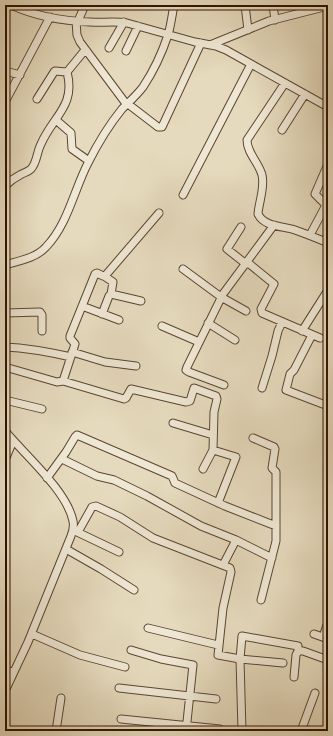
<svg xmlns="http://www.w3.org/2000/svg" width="333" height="736" viewBox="0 0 333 736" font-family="'Old Standard TT',serif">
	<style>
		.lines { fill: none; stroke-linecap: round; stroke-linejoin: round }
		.minor-casing { stroke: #5c4530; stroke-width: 9 }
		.minor { stroke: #eee7d4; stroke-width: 7 }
	</style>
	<rect width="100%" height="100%" fill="#e5dabd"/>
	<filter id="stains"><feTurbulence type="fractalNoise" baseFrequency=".005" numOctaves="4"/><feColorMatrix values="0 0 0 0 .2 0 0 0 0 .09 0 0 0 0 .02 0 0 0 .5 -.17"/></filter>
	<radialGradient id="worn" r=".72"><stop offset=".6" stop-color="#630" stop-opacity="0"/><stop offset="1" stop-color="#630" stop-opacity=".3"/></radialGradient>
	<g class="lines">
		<g class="minor-casing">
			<path id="minor" d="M11,5c24,11 52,16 79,17 13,1 24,-1 37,1l68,19 21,4 10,4 102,57
				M245,5l3,25
				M273,5l2,15
				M76,21l1,14 3,7 47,63
				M78,21l7,-16
				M210,45l59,-24 59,-15
				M109,48l15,-26
				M126,51l12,-25
				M5,71l15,4
				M285,83l-38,57c0,13 12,23 15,35 3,13 -3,26 -4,39 6,13 25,12 37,16 11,4 22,8 33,13
				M37,99l17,-27 1,-1 12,1 18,-22
				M5,102l45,-85
				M128,104l30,23h4l39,-84
				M56,120l15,13 1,16 17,12
				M282,130l23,-36
				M328,164l-13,30 13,13
				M5,186c4,-4 9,-8 15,-11 3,-2 8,-3 11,-6 6,-6 6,-18 10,-25 12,-28 35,-38 26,-72
				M183,195l68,-131
				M241,227l-14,22 19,15
				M310,235l16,-30
				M247,262l27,22 -13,25 1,4 58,25
				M5,265c14,-4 31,-7 41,-18 22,-23 28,-57 42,-84 9,-18 21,-38 34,-54 7,-7 15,-14 21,-22 10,-15 19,-34 25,-52 3,-10 4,-20 6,-30
				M183,269l38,28 25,14
				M104,276l9,6 -2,12
				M82,306l37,14
				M5,313l35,-1 2,3v16
				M102,314l7,-18 2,-2 30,7
				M208,323l27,17
				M162,326l37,16
				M302,331l26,-41
				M312,335l-18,35 -4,4 -4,16 42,16
				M5,347c23,1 44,5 66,10
				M72,352l33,10 31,4
				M5,367l52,15 6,-1 12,-37 -5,-6v-2l25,-62 2,-1 6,3h2l54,-63
				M63,381l61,18 2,-1 5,-9 55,13 4,-1 4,-13 22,8 1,3 -3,13 -1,38
				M224,385l-35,-13 -3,-2 1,-3 36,-73 51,-69
				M262,388l10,-32 6,-25 4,-9
				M5,400l37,9
				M173,423l40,12
				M5,431c20,24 62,60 68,90 1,5 0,10 -2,15l-43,106 -23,49
				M253,438l21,9 1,2 -3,19 4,4v69l-15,59
				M62,459l35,17 17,4 33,16 54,30 35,14 36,18
				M5,460l8,-19
				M203,469l10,-19 23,7 -18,46
				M47,478l19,-26 9,-15 2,-2 95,41 3,7 50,23 51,20
				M75,531l44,21
				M78,532l14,-25 4,-1 24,11 33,21 77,30 1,4 -8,36 -5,47 22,4 43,4
				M66,549l35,20 33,21
				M223,565l13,-25
				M148,628l70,17
				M32,634l48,21 45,12
				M314,634l14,5
				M323,637l5,-15
				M131,650l30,9 32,6 -7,66
				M5,669l8,4
				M294,677l2,-22 2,-4h5l25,9
				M119,688l97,11
				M121,719l99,10
				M56,731l5,-33
				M242,731l-2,-72 2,-23 56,10v5
				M301,731l14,-38"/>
		</g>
		<use href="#minor" class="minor"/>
	</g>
	<rect width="333" height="736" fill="none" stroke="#e5dabd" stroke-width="20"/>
	<rect x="6" y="6" width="321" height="724" fill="none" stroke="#2e1301" stroke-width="2"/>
	<rect x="10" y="10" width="313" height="716" fill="none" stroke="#2e1301"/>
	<rect width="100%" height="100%" filter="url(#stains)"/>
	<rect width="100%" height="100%" fill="url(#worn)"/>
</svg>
